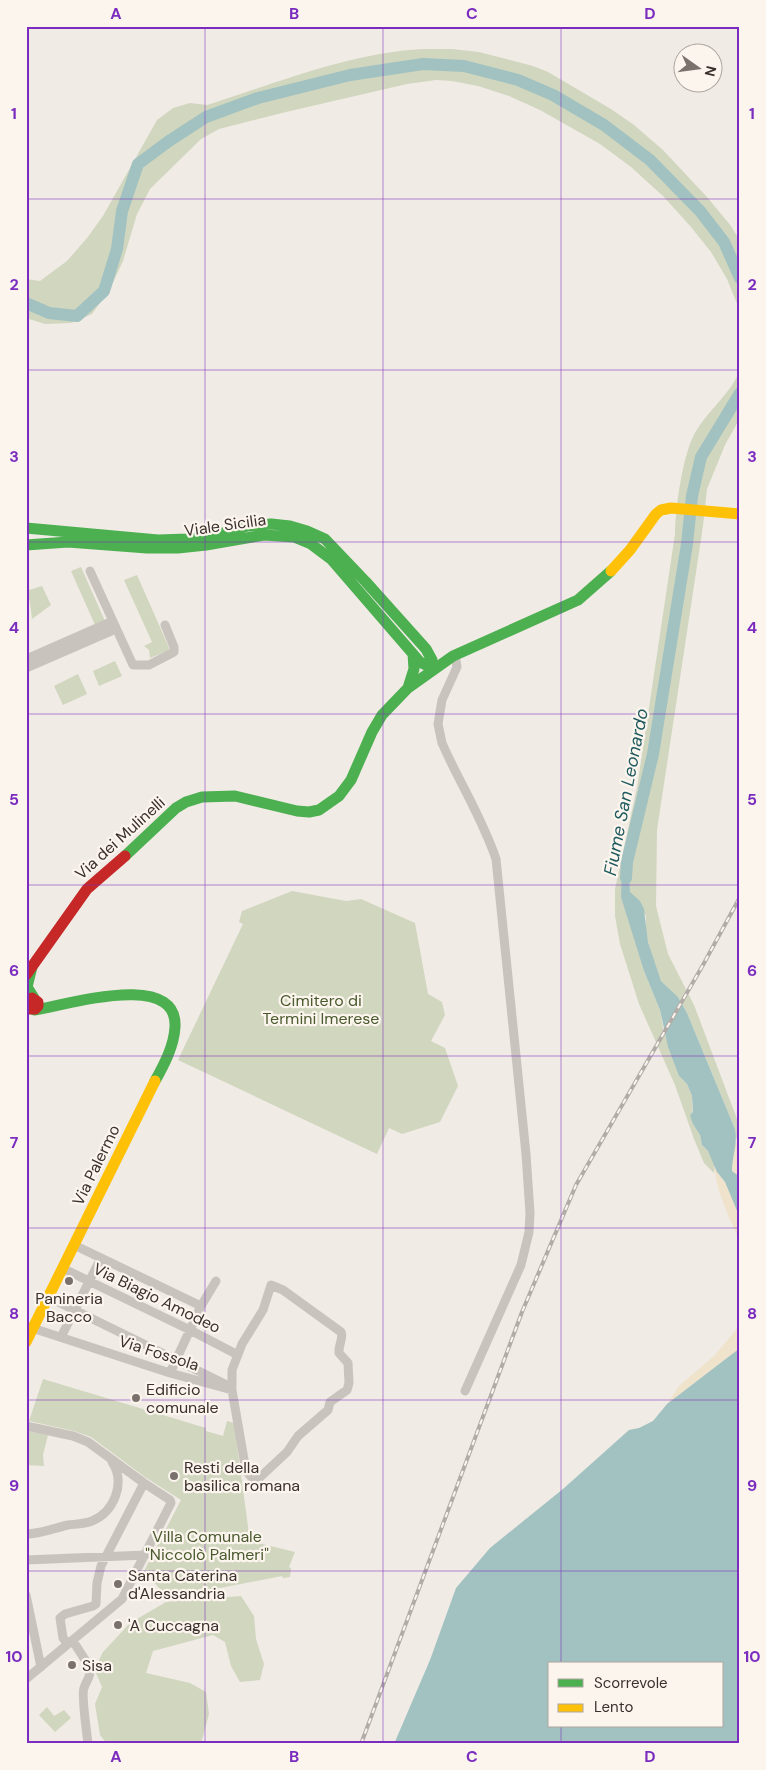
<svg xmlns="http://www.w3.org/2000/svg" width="766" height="1770" viewBox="0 0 766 1770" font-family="'DM Sans',sans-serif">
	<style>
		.green { fill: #d1d6bf }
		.sand { fill: #efe3cc }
		.water { fill: #a1c2c1; fill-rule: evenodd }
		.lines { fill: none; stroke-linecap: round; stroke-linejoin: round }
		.river { stroke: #a1c2c1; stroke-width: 12 }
		.street { stroke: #c9c3be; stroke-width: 9 }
		.fast { stroke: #4caf50; stroke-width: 11 }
		.slow { stroke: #ffc107; stroke-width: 11 }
		.jam { stroke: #c62828; stroke-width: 11 }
		.rail-casing { stroke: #b1aca8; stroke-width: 4 }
		.rail { stroke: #fbf5ee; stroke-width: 2; stroke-dasharray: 5.5; stroke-linecap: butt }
		.grid { fill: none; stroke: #7b2cbf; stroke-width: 1; stroke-opacity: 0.55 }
		.poi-dot { fill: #7a716c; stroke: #fbf5ee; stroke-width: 2 }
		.labels { text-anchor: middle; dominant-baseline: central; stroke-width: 4.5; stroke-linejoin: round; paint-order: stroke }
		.street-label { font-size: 16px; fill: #3b302b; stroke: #fbf5ee }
		.park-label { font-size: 16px; fill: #4a5a2e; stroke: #fbf5ee }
		.poi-label { font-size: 16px; fill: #3b302b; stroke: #fbf5ee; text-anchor: start }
		.water-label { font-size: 18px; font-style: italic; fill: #1f5a5e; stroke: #fbf5ee }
		.neatline { fill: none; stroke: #7b2cbf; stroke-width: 2 }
		.grid-label { font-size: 16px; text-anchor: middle; font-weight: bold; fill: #7b2cbf }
	</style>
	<rect width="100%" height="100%" fill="#f0ebe5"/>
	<path class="green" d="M423,49h29l27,3 54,14 15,6 63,37 23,16 29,25 44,47 24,29 9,15v70l-13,-32 -16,-27 -20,-25 -28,-31 -32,-29 -31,-23 -60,-34 -31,-14 -31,-10 -26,-5 -16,-1 -29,4 -121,28 -67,17 -18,10 -51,50 -13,25 -14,47 -13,28 -18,25 -21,9 -26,1 -19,-6v-39l14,2 27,-20 20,-23 16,-22 54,-96 16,-12 17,-5 17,2c70,-22 142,-52 216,-56z
		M740,370v48l-15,27 -18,44 -4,37 -46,304 -1,76 12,48 26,51 43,114 2,12 -3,9 -1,-11 -48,-116 -9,-16 -17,-16 -4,-9 -9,-30 -2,-12v-14l-16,-24 -1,-23 -2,-7 -5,7 22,102 16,39 3,18 16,48 8,8 5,12 1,28 7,11 2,10 6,6 7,13 -1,9 -10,-10 -10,-24 -19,-54 -36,-81 -19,-60 -5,-28v-27l22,-101 38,-254c0,-24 8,-81 20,-101 13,-23 35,-38 45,-63z
		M81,567l24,54 -10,4 -24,-54z
		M137,575l33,75 -20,8 -1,-8 -5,-4 8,-4 -28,-62z
		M42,586l9,19 -19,14 -2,-17 -4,-11z
		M115,661l7,15 -23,10 -6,-15z
		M78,674l9,20 -24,11 -9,-19z
		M292,891l54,10 15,-2 54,24 13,71 14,8 3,13 -14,26 14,7 13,38 -18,36 -38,12 -13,-6 -12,26 -199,-94 65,-136 -4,-2 3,-11z
		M43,1379l163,49v3l17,5 4,-15 7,2 16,118 45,11 -6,15 2,1 -1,9 -7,1 -1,-2 -114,22 -24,-27 37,-71 -36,-23 -54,-40 -17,-6 -45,-10z
		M26,1431l22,4 -5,20 1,11 -18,-1z
		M241,1596l13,20 2,23 8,25 -4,16 -20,2 -9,-16 -6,-24 -12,-7 -60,16 -7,22 44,10 16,9 3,22 -7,26 2,4h-97l-7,-9 -5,-31 7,-17 -6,-14 1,-9 6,-12 27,-29 36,-21z
		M47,1707l7,9 10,-6 7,8 -16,14 -16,-17z"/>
	<path class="sand" d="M736,1140l4,7v30l-8,-6v-8z
		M715,1164l2,8 8,10 15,36v23c-9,-20 -27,-56 -25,-77z
		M740,1323v25l-73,56 12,-18 36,-31 20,-24z"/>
	<path class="water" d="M627,862l2,7 1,23 10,9 4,8 4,33 13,39 17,16 9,16 48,116c3,14 -3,28 -3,42l8,6v41l-15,-36 -8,-10 -9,-21 -6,-6 -2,-10 -7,-11 -3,-9 3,-3 -1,-16 -5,-12 -8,-8 -11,-29 -8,-37 -16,-39 -23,-74 1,-28z
		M740,1348v396h-346l36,-84 26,-72 34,-40 73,-59 66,-59 10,-2 14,-7 14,-17zM550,1664h172v62h-172z"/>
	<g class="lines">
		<path class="river" d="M26,303l23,10 28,3 27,-25 13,-42 5,-38 16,-47 31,-23 37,-24 52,-19 92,-23 73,-11 41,2 54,14 35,15 51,30 46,35 50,51 24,31 16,36
			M626,878l1,-16 26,-108 34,-210 5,-48 9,-39 39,-64"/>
		<path class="street" d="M90,571l43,94h16l25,-13v-5l-9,-22
			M453,656l3,5 1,6 -15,33 -4,24 4,19 5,11c17,36 36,67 49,105l30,295 4,59 -1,19 -8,33 -56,126
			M26,659l82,-36 6,2 -3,6 -85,37
			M74,1245l127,61
			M62,1268l128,62 48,25
			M271,1285l12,5 58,42c3,6 -3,13 -2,21l9,10 1,20 -2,7 -17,12 -2,8 -30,26 -11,16 -30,28h-3l-8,-9 -14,-81v-20l10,-26 21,-34z
			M48,1297l179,88
			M26,1326l144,47 62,17
			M61,1337l40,-79
			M170,1373l31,-67 15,-25
			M26,1426l47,10 15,6 56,41 26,17 1,3 -49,96 -96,80
			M26,1534c15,0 28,-6 42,-9 8,-1 16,-1 24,-4 22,-9 34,-38 20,-59
			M26,1560l120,-5
			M26,1595l15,72
			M73,1641l16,25c3,10 -2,13 -5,22 -3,7 3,45 4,56
			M68,1644l-5,-6 -3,-20 5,-4 28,-8 3,-2 1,-21 4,-17 43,-83"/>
		<path class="fast" d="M26,528l132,12 30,-1 27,-4 33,-9 23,-2 19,2 17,5 18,8 41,43 60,67 6,11 2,9
			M26,545l42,-3 79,6h31l28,-3 58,-10 30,2 17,7 20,15 89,103 14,7
			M408,688l6,-19 -1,-15
			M125,856l51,-48 10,-6 16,-5 33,-1 62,15 12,1 10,-2 20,-14 12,-16 21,-48 10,-17 26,-27 45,-32 125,-56 33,-29
			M32,967l-5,20 7,11
			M34,1010c30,-4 144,-41 141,17 -1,19 -11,38 -20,54"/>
		<path class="slow" d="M611,571l19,-21 26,-36 5,-4 10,-2 69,6
			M26,1342l129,-261"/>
		<path class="jam" d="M26,975l61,-86 38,-33
			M26,1002l2,-3 4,-1 6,4v4l-3,3h-6"/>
		<g class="rail-casing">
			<path id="rail" d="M361,1744l161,-432 54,-127 127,-220 37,-68"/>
		</g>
		<use href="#rail" class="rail"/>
	</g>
	<path class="grid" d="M205,26v1718M383,26v1718M561,26v1638M26,199h714M26,370h714M26,542h714M26,714h714M26,885h714M26,1056h714M26,1228h714M26,1400h714M26,1571h714M561,1726v18"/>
	<g class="poi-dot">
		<circle cx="69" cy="1281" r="5"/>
		<circle cx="136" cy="1398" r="5"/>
		<circle cx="174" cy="1476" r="5"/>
		<circle cx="118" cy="1584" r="5"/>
		<circle cx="118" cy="1625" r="5"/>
		<circle cx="72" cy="1665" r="5"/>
	</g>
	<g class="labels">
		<g class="street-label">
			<text transform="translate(225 525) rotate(-8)">Viale Sicilia</text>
			<text transform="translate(120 838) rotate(-42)">Via dei Mulinelli</text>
			<text transform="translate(96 1165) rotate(-64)">Via Palermo</text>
			<text transform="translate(157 1298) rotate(26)">Via Biagio Amodeo</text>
			<text transform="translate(159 1353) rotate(18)">Via Fossola</text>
		</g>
		<g class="park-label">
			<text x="321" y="1000">Cimitero di<tspan x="321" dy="18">Termini Imerese</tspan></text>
			<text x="207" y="1536">Villa Comunale<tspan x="207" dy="18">"Niccolò Palmeri"</tspan></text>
		</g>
		<g class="poi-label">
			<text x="69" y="1298" text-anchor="middle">Panineria<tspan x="69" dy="18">Bacco</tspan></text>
			<text x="146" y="1389">Edificio<tspan x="146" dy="18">comunale</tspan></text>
			<text x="184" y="1467">Resti della<tspan x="184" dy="18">basilica romana</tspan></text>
			<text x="128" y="1575">Santa Caterina<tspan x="128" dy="18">d'Alessandria</tspan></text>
			<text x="128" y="1625">'A Cuccagna</text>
			<text x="82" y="1665">Sisa</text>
		</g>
		<g class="water-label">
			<text transform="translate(626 792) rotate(-79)">Fiume San Leonardo</text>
		</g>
	</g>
	<rect width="766" height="1770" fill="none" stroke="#fbf5ee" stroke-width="55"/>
	<rect x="548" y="1662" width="175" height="65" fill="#fbf5ee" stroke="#aea6a0"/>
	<rect x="558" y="1679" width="25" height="8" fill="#4caf50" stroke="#aea6a0"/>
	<text x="594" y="1688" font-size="15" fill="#3b302b">Scorrevole</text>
	<rect x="558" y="1704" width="25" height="8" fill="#ffc107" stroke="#aea6a0"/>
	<text x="594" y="1712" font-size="15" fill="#3b302b">Lento</text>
	<g transform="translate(698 68) rotate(104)"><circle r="24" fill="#fbf5ee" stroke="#aea6a0"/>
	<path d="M0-4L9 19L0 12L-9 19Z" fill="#7a716c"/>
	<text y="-8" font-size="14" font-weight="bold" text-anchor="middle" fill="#3b302b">N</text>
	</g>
	<rect x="28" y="28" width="710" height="1714" class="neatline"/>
	<g class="grid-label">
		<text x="116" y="19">A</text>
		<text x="294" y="19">B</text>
		<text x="472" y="19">C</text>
		<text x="650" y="19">D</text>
		<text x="14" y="119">1</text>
		<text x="752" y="119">1</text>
		<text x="14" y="290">2</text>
		<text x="752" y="290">2</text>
		<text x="14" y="462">3</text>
		<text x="752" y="462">3</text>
		<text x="14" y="633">4</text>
		<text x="752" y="633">4</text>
		<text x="14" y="805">5</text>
		<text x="752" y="805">5</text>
		<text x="14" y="976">6</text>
		<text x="752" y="976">6</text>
		<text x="14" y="1148">7</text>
		<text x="752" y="1148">7</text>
		<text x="14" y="1319">8</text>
		<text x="752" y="1319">8</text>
		<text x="14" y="1491">9</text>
		<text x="752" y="1491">9</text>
		<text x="14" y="1662">10</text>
		<text x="752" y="1662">10</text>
		<text x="116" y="1762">A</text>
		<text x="294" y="1762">B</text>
		<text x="472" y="1762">C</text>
		<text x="650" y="1762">D</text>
	</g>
</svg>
